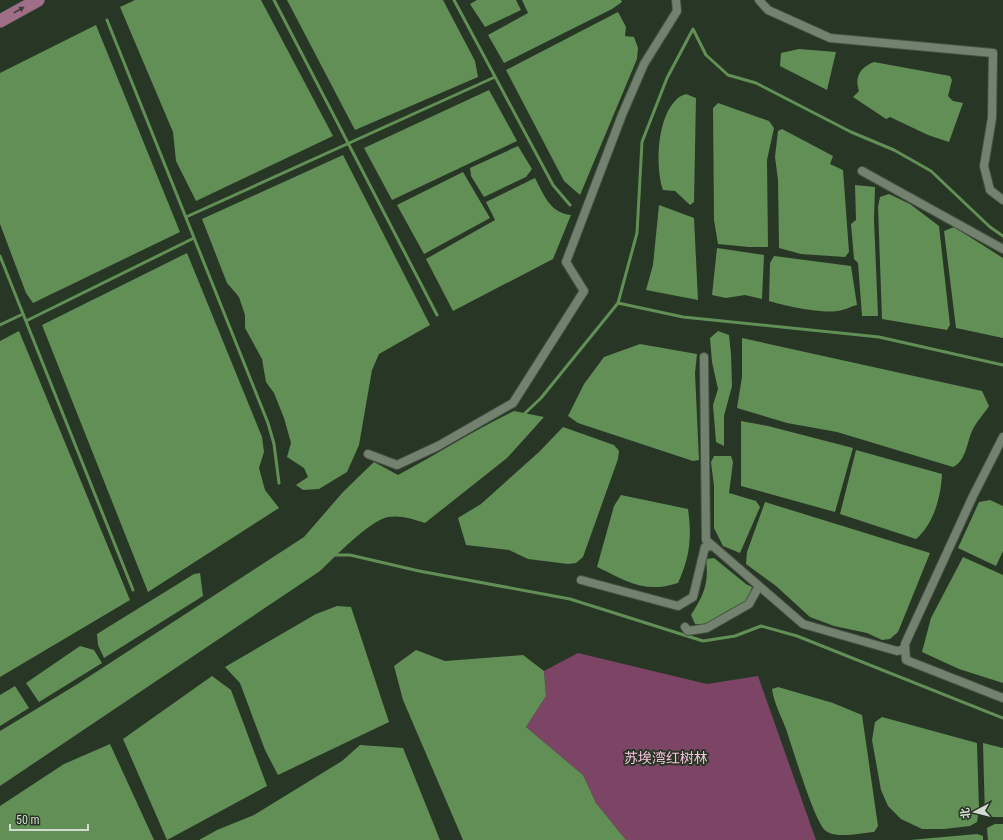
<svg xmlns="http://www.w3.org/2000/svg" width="1003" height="840" viewBox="0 0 1003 840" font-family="'Roboto Condensed','Noto Sans SC',sans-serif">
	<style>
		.green { fill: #7c4465 }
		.water { fill: #628f56 }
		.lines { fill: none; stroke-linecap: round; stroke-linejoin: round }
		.stream { stroke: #628f56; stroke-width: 3 }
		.street-casing { stroke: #475244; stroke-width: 10 }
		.primary-casing { stroke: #475244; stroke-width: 14 }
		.street { stroke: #73826f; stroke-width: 8 }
		.primary { stroke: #a06e88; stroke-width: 13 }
		.oneway { fill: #3a3e34 }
		.labels { text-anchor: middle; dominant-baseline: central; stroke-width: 4; stroke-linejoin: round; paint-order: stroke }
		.park-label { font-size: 14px; fill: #f8c0de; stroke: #283625 }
	</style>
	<rect width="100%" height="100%" fill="#283625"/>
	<path class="green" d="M578,653l129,31 51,-8 58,164h-190l-30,-37 -13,-28 -57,-48 20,-31 -2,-25z"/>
	<path class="water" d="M135,0h126l72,136 -137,65 -20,-40 -3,-29 -53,-125z
		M287,0h156l32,61 3,16 -123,53z
		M477,0h39l5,10 -36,17 -15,-23z
		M522,0h99l1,2 -10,7 -108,54 -16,-28 40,-22z
		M618,12l8,15 -1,9 9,1 4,11 -1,11 -57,136 -16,-14 -58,-111z
		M96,25l84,207 -147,71 -7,-10 -26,-69v-151z
		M799,49l37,3 -9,38 -47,-24 1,-13z
		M874,62l76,14 2,4 -4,16 5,5 10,2 -14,39 -21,-7 -38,-18 -4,2 -33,-22 6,-6c-5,-15 2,-24 15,-29z
		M489,90l28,51 -125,59 -28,-52z
		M686,94l10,4 -2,104 -4,3 -15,-14 -12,-1c-8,-23 -6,-72 13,-90 2,-3 7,-5 10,-6z
		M718,103l51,18 5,7 -7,32 1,87h-19l-31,-3 -4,-24 -1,-112z
		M782,129l51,27 -3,8 13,6 6,82 -4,5 -44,-3 -22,-6 -1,-68 -3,-23 3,-26z
		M518,146l14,23 -6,8 -42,20 -13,-21 -1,-8z
		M343,155l87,170 -51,29 -7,16 -13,75 -12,27 -28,17 -16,1 -7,-5 12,-8 -4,-9 -17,-11 4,-14 -7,-25 -10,-25 -8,-11 -4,-23 -17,-31v-13l-6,-18 -12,-14 -25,-64z
		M463,172l27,46 -66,36 -27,-49z
		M535,178c9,17 15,35 36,37l-18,44 -100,52 -27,-52 69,-39 -9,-18z
		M855,185l20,2 -1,32 4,97h-16l-4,-53 -4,-4 -3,-35 5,-4z
		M889,194l21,10 29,22 11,99 -3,5 -65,-11 -4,-112 2,-10z
		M659,205l35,13 4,82 -52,-10 7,-25z
		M954,227l49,31v80l-47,-10 -12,-97z
		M717,248l47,7 -2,44 -17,-4 -19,3 -14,-3z
		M187,253l75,184 2,15 -5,16 6,22 14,18 -131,84 -106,-267z
		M774,256l77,10 6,39c-5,1 -10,4 -15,5 -15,5 -57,-4 -73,-9l1,-38z
		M19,331l111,269 -130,77v-336z
		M718,331l11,4 2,19 1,32 -8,30v30l-8,-4 -3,-37 5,-16 -6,-27 -2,-24z
		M742,338l240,53 7,15c-5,8 -13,16 -17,25 -5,11 -6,30 -19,36l-116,-35 -50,-9 -50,-15 5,-31z
		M640,344l57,10 -2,19 4,87 -6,1 -115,-38 -10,-7 16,-32 20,-27z
		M514,411l30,6 -37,41 -82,65c-12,-4 -24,-8 -37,-6 -18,3 -54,41 -68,54l-320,215v-55l76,-46 228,-148 39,-45 31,-30 24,13c39,-21 76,-45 116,-64z
		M741,421l27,5 85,22 -18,64 -94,-26z
		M563,427l51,18 5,6 -1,8 -35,98 -7,6 -8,1 -40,-5 -19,-9 -43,-5 -8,-27 23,-14 58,-52z
		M856,450l86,24c-1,22 -8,50 -26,65l-76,-25z
		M714,456h17l2,6 -4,31 27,8 4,6 -20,46 -17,-7 -9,-18v-42l-3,-24z
		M621,495l67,14c4,28 2,48 -10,74 -34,11 -51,-2 -81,-16l17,-61z
		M990,500l13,6v45l-7,15 -38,-18 21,-46z
		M765,502l165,51 -32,79 -8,7 -8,1 -15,-7 -33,-7 -24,-9 -34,-31 -30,-22 1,-12z
		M963,557l40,18v108l-44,-14 -37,-17 9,-34z
		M714,558l32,26 6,3 -4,15c-8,3 -17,6 -24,11 -13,7 -9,13 -29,11l-4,-9c13,-21 18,-31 15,-56z
		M200,573l3,23 -99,62 -6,-13 -1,-11 97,-60z
		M337,606l14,1 38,115 -111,53 -13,-25 -25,-67 -15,-16 91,-53z
		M80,646l14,4 8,13 -63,39 -13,-19z
		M416,650l29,11 78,-6 21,16 2,25 -20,31 57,48 13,28 30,37h-163l-60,-140 -9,-34z
		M212,676l19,14 36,96 -100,54 -44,-101z
		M15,686l14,22 -29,18v-31z
		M778,687l55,16 29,12 16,111 -4,6c-13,1 -37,7 -48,-1 -11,-7 -34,-85 -40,-102 -5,-14 -12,-25 -14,-40z
		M882,717l95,26 2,66 -2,13 -7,4 -26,3h-22l-21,-10 -13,-13 -7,-16 -9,-50 3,-18z
		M983,743l20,5v69h-18z
		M110,744l44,96h-154v-34l64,-42z
		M360,745l43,3 37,92h-241l18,-10 37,-15 88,-54z
		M995,824h8v16h-15l-1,-12z
		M977,834l6,2v4h-73z"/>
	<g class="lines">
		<path class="stream" d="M274,0l163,315
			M454,0l99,185 17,20
			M107,20l161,403 6,21 5,39
			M186,217l309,-140
			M0,256l133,334
			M618,303l19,-70 5,-91 25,-64 26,-49 13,26 22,20 28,8 95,49 43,18 37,21 59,56 13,9
			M26,321l168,-83
			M0,325l23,-11
			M522,416l19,-18 77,-95 65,14 196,20 124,28
			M335,555h15l69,16 151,28 133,42 32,-5 26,-10 36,10 206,82"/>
		<g class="street-casing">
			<path id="street" d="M759,0l9,10 62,28 163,15 -1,65 -8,48 6,24 13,10
				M862,171l141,78
				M704,357l2,183 97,84 94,27 8,-2
				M1003,437l-30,59 -68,148 1,16 97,38
				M368,454l29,11 41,-19 75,-43 71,-112 -18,-29 56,-147 22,-51 33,-53 -1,-11
				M581,580l97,26 15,-9 12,-50 8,-1
				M685,627l3,4 19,-3 42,-24 10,-18"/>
		</g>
		<g class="primary-casing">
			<path id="primary" d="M0,21l38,-21"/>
		</g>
		<use href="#street" class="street"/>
		<use href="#primary" class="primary"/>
	</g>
	<defs><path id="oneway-solid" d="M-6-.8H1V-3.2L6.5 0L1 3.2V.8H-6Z"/></defs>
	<use class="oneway" href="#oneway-solid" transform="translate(19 10) rotate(-29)"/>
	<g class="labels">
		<g class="park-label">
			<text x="666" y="758">苏埃湾红树林</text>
		</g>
	</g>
	<g transform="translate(975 812) rotate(263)" stroke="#283625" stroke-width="3" paint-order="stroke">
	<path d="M0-3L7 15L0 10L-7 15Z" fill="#d2dbd0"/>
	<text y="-6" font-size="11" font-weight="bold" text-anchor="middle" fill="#d2dbd0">北</text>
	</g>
	<path d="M10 824v6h78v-6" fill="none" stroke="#d2dbd0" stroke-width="2"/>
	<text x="16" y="824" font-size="12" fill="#d2dbd0" stroke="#283625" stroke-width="3" paint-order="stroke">50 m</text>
</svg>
